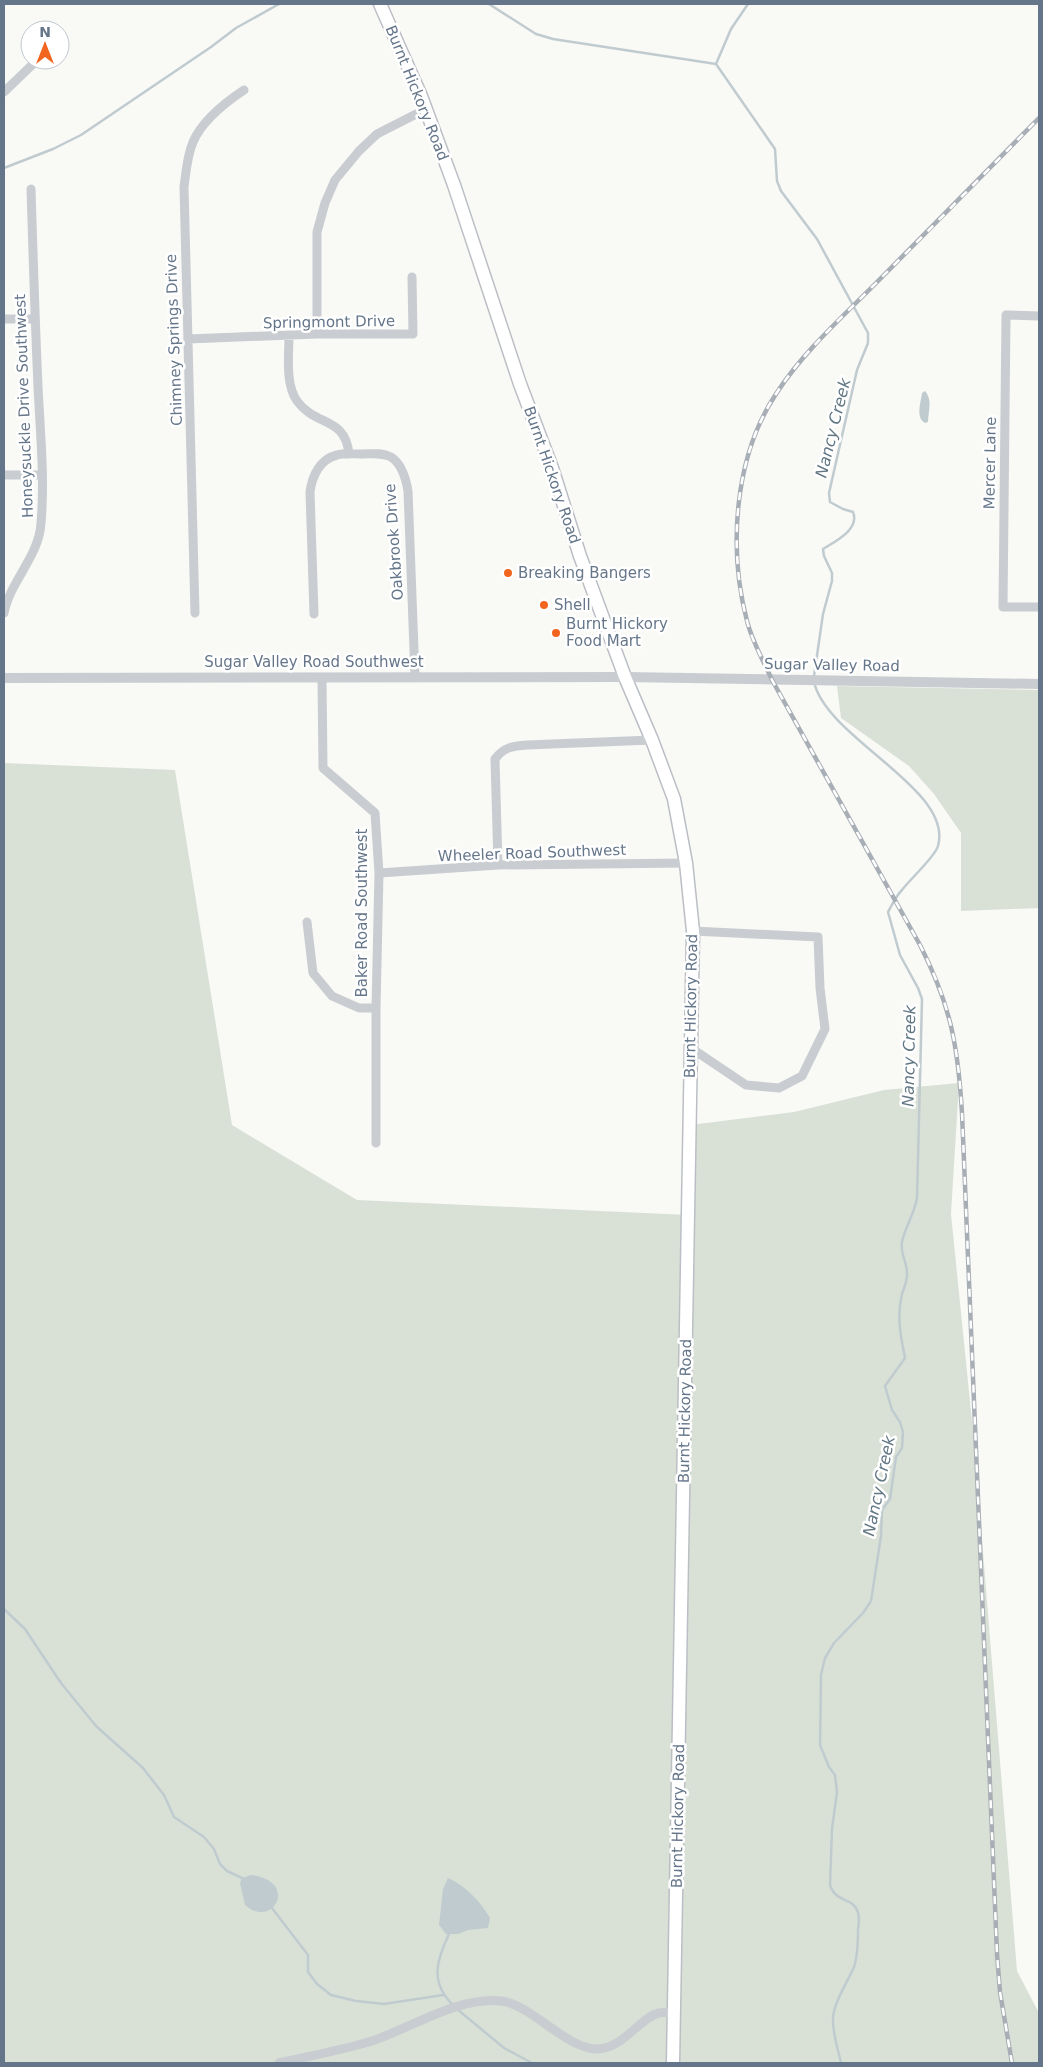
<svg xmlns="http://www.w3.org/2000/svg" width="1043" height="2067" viewBox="0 0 1043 2067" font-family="'DejaVu Sans',sans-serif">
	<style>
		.green { fill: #d9e1d7 }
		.water { fill: #c0cbd0 }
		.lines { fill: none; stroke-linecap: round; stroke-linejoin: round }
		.stream { stroke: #c0cbd0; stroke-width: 2.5 }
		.secondary-casing { stroke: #bbbfc5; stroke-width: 15 }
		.minor { stroke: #c9ccd0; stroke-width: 9 }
		.tertiary { stroke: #c9ccd0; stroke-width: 10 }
		.secondary { stroke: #fff; stroke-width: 12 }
		.rail-casing { stroke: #a8aeb5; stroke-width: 4.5 }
		.rail { stroke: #fff; stroke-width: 2.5; stroke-dasharray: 8; stroke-linecap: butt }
		.poi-dot { fill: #f1651e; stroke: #fff; stroke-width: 2 }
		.labels { text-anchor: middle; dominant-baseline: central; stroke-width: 5; stroke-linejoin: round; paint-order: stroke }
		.street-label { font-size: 15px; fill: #65768a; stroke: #fff }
		.poi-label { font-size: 15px; fill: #65768a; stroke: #fff; text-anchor: start }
		.water-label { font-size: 16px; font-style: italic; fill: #627784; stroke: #fff }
	</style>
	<rect width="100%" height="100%" fill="#f9f9f6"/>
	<path class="green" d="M837,686l202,4v218l-78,3v-78l-27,-39 -25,-28 -68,-48z
		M4,763l171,7 57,355 125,75 331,15 2,-90 104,-13 90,-22 75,-7 -8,131 23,227 43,530 22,42v50h-1035z"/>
	<path class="water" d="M925,391c8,9 3,21 3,31l-3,1c-10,-6 -4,-21 -3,-30z
		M251,1875c49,6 22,55 -6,30l-5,-22 2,-5z
		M448,1878c18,8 32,23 42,40l-2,10 -20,2 -10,4h-12l-7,-9 4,-36z"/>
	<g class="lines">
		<path class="stream" d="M489,4l47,30 17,5 163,25
			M716,64l59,85 2,32 4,10 36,48 51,94v10l-11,27 -28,123 1,9 13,7 10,3c7,17 -17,29 -30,37l1,7 8,17v8l-9,33 -9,62
			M716,64l15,-35 17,-25
			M4,168l49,-19 28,-14 130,-88 25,-19 43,-24
			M814,682c13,57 140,107 124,164 -3,11 -28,33 -36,44 -6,6 -10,15 -14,22l12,43 18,33 4,11 -5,199c-3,17 -12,29 -15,44 -2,12 5,20 5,31 1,8 -5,18 -6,26 -4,20 0,39 4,59l-20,28 7,24 8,12 3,10 -1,16 -6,9 -6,42 -8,11 -1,26 -10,65 -8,12 -29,30 -9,15 -4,17 -1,70 9,22 6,8 2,17 -5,37 -2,56c6,18 21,12 27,25 3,5 2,13 1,19 0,12 0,26 -4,38 -7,16 -19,33 -21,50 -1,15 5,32 8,46
			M4,1609l21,20 36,54 35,43 47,42 21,27 10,22 30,20 10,12 6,15 7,7 15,7
			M272,1908l36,47v17l9,12 14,11 25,6 28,3 59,-9
			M449,1934c-13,27 -19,49 4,71
			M457,2009l47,39 28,15"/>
		<g class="secondary-casing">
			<path id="secondary" d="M380,4l41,92 33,89 66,199 32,84 28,88 45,121 27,63 22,59 12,64 7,68 -20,1132"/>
		</g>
		<path class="minor" d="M4,92l28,-27
			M1039,316l-33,-1 -3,292h36
			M4,319h31
			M317,334v-102l8,-29 10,-23 24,-29 18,-17 49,-25
			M289,335c0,20 -4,49 8,66 19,26 48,15 52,53
			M188,339l129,-5h96l-1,-57
			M4,475h38
			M4,613c6,-32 35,-56 37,-90 4,-45 -1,-92 -3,-137 -3,-66 -5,-132 -7,-197
			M195,613l-11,-426c2,-15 3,-31 9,-45 9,-21 33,-40 51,-52
			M314,614l-4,-122c2,-16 10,-33 27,-37 7,-2 16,-1 24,-1 10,0 20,-2 30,3 11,7 15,22 17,34l7,185
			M322,678l1,90 52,45 4,60 -3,135v135
			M498,865l-3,-106c9,-12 18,-13 32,-14l125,-5
			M379,873l119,-8 188,-2
			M307,922l6,51 19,23 27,12h17
			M691,1048l55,37 33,3 23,-12 23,-47 -5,-41 -2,-51 -125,-6
			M279,2063c31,-7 63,-13 93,-22 39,-13 87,-45 129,-40 30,3 66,49 97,48 26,-1 42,-32 61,-36 5,-1 11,0 15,0"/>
		<path class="tertiary" d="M4,678l621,-1 414,7"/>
		<use href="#secondary" class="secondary"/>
		<g class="rail-casing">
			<path id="rail" d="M1012,2063l-12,-71 -3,-38 -35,-841c-4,-67 -11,-107 -42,-168l-148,-265c-9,-20 -20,-39 -25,-59 -19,-72 -13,-164 29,-227 28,-44 72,-82 109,-120 52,-52 103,-104 154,-156"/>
		</g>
		<use href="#rail" class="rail"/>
	</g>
	<g class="poi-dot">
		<circle cx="508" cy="573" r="5"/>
		<circle cx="544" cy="605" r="5"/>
		<circle cx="556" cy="633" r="5"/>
	</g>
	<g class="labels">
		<g class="street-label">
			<text transform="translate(417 93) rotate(68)">Burnt Hickory Road</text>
			<text transform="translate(329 322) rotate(-1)">Springmont Drive</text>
			<text transform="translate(174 340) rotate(-92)">Chimney Springs Drive</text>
			<text transform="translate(24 406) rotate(-92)">Honeysuckle Drive Southwest</text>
			<text transform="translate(990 463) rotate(-89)">Mercer Lane</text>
			<text transform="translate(552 475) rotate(71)">Burnt Hickory Road</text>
			<text transform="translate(394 542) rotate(-94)">Oakbrook Drive</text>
			<text x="314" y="662">Sugar Valley Road Southwest</text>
			<text transform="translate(832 665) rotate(1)">Sugar Valley Road</text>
			<text transform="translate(532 853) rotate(-2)">Wheeler Road Southwest</text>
			<text transform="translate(362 913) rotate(-90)">Baker Road Southwest</text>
			<text transform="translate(691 1006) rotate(-89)">Burnt Hickory Road</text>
			<text transform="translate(685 1411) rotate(-89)">Burnt Hickory Road</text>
			<text transform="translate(678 1816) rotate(-89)">Burnt Hickory Road</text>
		</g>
		<g class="poi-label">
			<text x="518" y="573">Breaking Bangers</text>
			<text x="554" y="605">Shell</text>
			<text x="566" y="624">Burnt Hickory<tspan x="566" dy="17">Food Mart</tspan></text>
		</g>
		<g class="water-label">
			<text transform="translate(833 428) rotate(-76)">Nancy Creek</text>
			<text transform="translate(909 1056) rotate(-89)">Nancy Creek</text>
			<text transform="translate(879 1486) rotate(-78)">Nancy Creek</text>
		</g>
	</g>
	<rect width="1043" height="2067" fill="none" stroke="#65768a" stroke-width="10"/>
	<g transform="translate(45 45)"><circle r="24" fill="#ffffff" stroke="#c1c8d0"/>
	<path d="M0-4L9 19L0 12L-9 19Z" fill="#f1651e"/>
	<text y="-8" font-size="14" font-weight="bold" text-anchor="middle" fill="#65768a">N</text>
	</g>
</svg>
